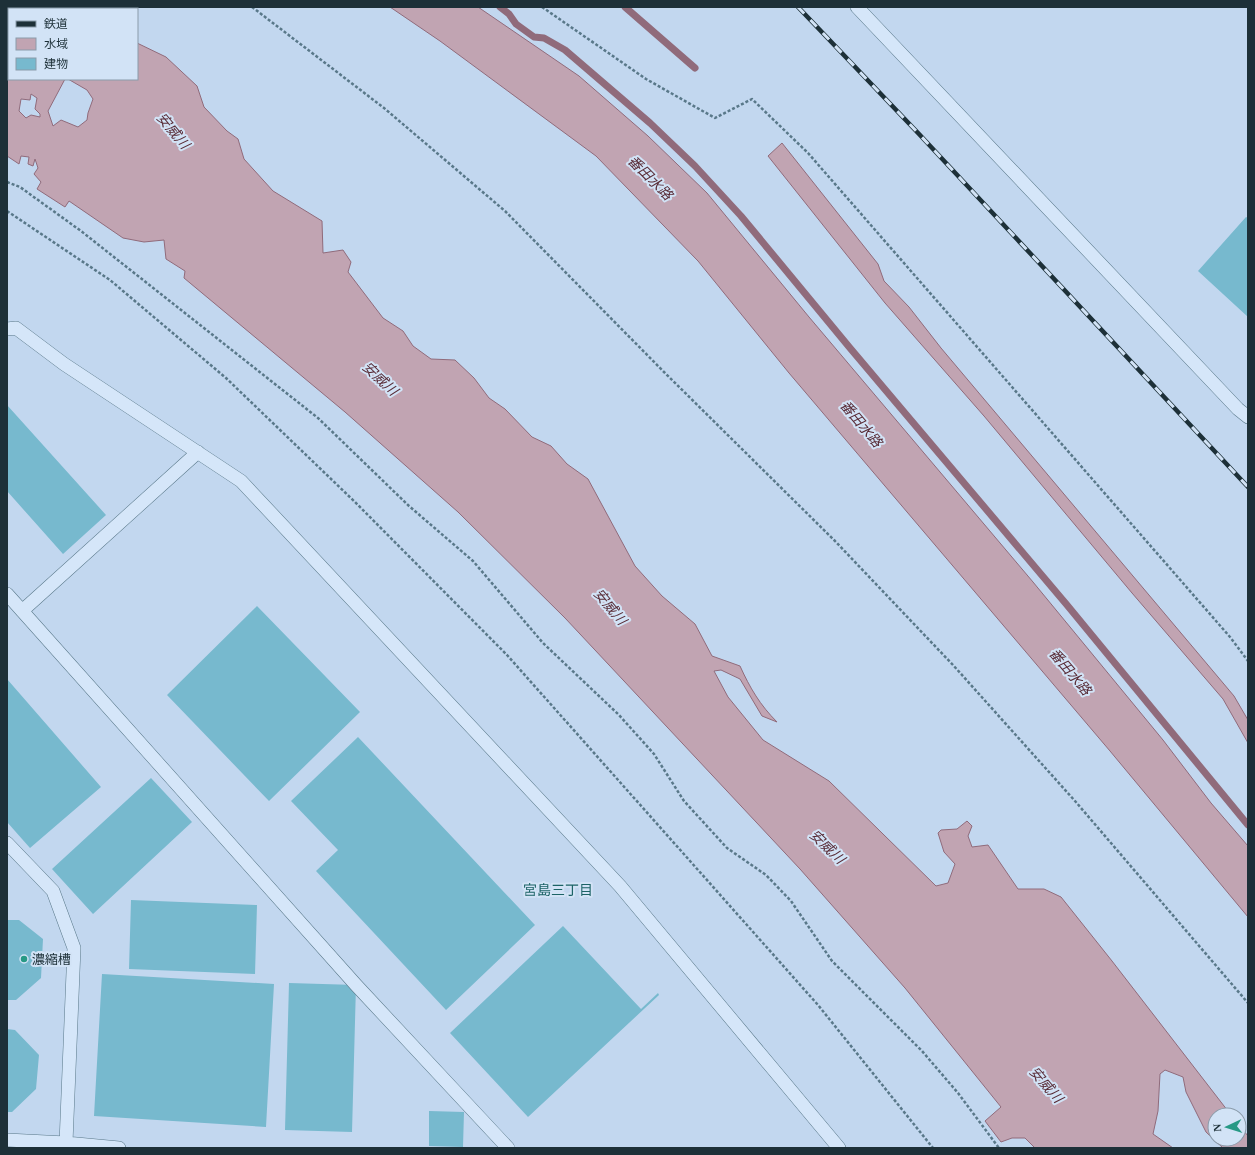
<svg xmlns="http://www.w3.org/2000/svg" width="1255" height="1155" viewBox="0 0 1255 1155" font-family="'Times New Roman','Noto Sans JP',serif">
	<style>
		.water { fill: #c1a4b2; stroke: #906b7b; fill-rule: evenodd }
		.lines { fill: none; stroke-linecap: round; stroke-linejoin: round }
		.stream { stroke: #906b7b; stroke-width: 7 }
		.building { fill: #77b9ce }
		.service-casing { stroke: #597889; stroke-width: 14 }
		.path { stroke: #597889; stroke-width: 2.5; stroke-dasharray: 3 2; stroke-linecap: butt }
		.service { stroke: #d5e6f9; stroke-width: 13 }
		.rail-casing { stroke: #1d3038; stroke-width: 4.5 }
		.rail { stroke: #d2e3f6; stroke-width: 3; stroke-dasharray: 9; stroke-linecap: butt }
		.poi-dot { fill: #279985; stroke: #d2e3f6; stroke-width: 1.5 }
		.labels { text-anchor: middle; dominant-baseline: central; stroke-width: 4; stroke-linejoin: round; paint-order: stroke }
		.poi-label { font-size: 13px; fill: #1d3038; stroke: #d2e3f6; text-anchor: start }
		.water-label { font-size: 14px; font-style: italic; fill: #592c37; stroke: #d2e3f6 }
		.neighbourhood-label { font-size: 14px; fill: #1c6366; stroke: #d2e3f6 }
	</style>
	<rect width="100%" height="100%" fill="#c2d7ef"/>
	<path class="water" d="M7,7h17l3,2h-18v70h56l-17,32 5,15 8,-6 17,7 9,-7 1,-7 5,-14 -6,-9 -19,-11h69v-36l29,14 31,29 7,21 23,24 11,8 6,20 29,32 49,30 1,32 20,-3 8,12 -3,10 35,46 20,13 10,15 18,13 24,1 19,18 15,20 16,11 27,28 19,9 16,18 21,15 47,87 27,30 33,28 17,32 28,10c10,22 20,39 37,56l-15,-6 -22,-37 -19,-9 -7,1 14,26 35,43 66,41 107,105 12,-3 7,-19 -11,-12 -6,-19 3,-3 16,-1 10,-8 5,5 -4,10 4,11 16,-2 30,44h26l17,8 51,64 119,154h-16v24h24v-14l9,11v12h-25l-17,-16 -20,-40 -3,-15 -18,-7 -5,4 -2,37 -5,23 20,14h-138l-10,-10h-13l-11,4 -16,-21 16,-14 -96,-119 -105,-119 -235,-251 -107,-106 -113,-100 -161,-134 1,-7 -19,-12 -2,-19 -20,2 -21,-4 -54,-37 -4,6 -28,-18 4,-7 -7,-8 4,-6 -3,-9 -2,7 -5,-2 1,-7 -8,-1 -2,8 -12,-8zM31,94l6,4 -2,11 5,5v3l-9,-2 -5,3 -7,-7 2,-12 9,1z
		M390,7h88l101,69 69,60 59,57 102,124 224,265 130,158 48,63 37,43v71l-138,-166 -321,-378 -91,-112 -102,-105 -156,-115z
		M782,143l96,121 6,17 25,26 32,41 293,348 14,24v23l-25,-44 -91,-106 -148,-177 -99,-113 -117,-147z"/>
	<g class="lines">
		<path class="stream" d="M500,7l9,7 7,10 18,13 10,1 21,12 85,73 45,43 46,50 109,132 217,257 181,220
			M625,7l70,61"/>
	</g>
	<path class="building" d="M1246,217l2,1v99l-50,-46z
		M7,405l99,110 -43,39 -56,-63z
		M257,606l103,106 -91,89 -102,-106z
		M7,679l94,108 -71,61 -23,-26z
		M358,737l177,188 -89,85 -130,-139 22,-21 -47,-49z
		M151,778l41,44 -99,92 -41,-45z
		M131,900l126,5 -2,69 -126,-5z
		M7,920h12l24,19 -2,39 -25,22h-9z
		M563,926l78,83 17,-16 1,2 -131,122 -78,-84z
		M102,974l172,10 -8,143 -172,-11z
		M289,983l67,2 -4,147 -67,-2z
		M7,1029l8,1 24,25 -3,34 -24,23h-5z
		M429,1111l35,1 -1,35 -34,-1z"/>
	<g class="lines">
		<g class="service-casing">
			<path id="service" d="M857,7l381,402 10,8
				M7,329l9,-1 48,36 177,117 379,405 219,262
				M7,594l349,391 152,163
				M22,611l176,-159
				M7,843l46,48 21,57 -8,195 -59,-3
				M66,1143l53,5"/>
		</g>
		<path class="path" d="M252,7l132,101 121,103 159,161 171,169 118,124 122,136 173,202
			M542,7l104,72 69,39 37,-19 56,54 422,484 18,24
			M7,182l13,5 61,44 237,187 91,88 64,55 70,82 76,72 35,39 30,47 43,47 39,27 25,26 41,60 90,90 36,42 41,55
			M7,211l103,69 116,98 129,124 152,153 311,350 115,143"/>
		<use href="#service" class="service"/>
		<g class="rail-casing">
			<path id="rail" d="M798,7l121,127 329,353"/>
		</g>
		<use href="#rail" class="rail"/>
	</g>
	<circle class="poi-dot" cx="24" cy="959" r="4"/>
	<g class="labels">
		<g class="poi-label">
			<text x="32" y="959">濃縮槽</text>
		</g>
		<g class="water-label">
			<text transform="translate(173 131) rotate(50)">安威川</text>
			<text transform="translate(650 178) rotate(45)">番田水路</text>
			<text transform="translate(380 379) rotate(43)">安威川</text>
			<text transform="translate(861 424) rotate(50)">番田水路</text>
			<text transform="translate(610 607) rotate(50)">安威川</text>
			<text transform="translate(1070 672) rotate(50)">番田水路</text>
			<text transform="translate(827 847) rotate(44)">安威川</text>
			<text transform="translate(1046 1085) rotate(49)">安威川</text>
		</g>
		<g class="neighbourhood-label">
			<text x="558" y="890">宮島三丁目</text>
		</g>
	</g>
	<rect width="1255" height="1155" fill="none" stroke="#1d3038" stroke-width="16"/>
	<rect x="8" y="8" width="130" height="72" fill="#d2e3f6" stroke="#8a9baa"/>
	<rect x="16" y="21" width="20" height="6" fill="#1d3038" stroke="#8a9baa"/>
	<text x="44" y="28" font-size="12" fill="#1d3038">鉄道</text>
	<rect x="16" y="38" width="20" height="12" fill="#c1a4b2" stroke="#8a9baa"/>
	<text x="44" y="48" font-size="12" fill="#1d3038">水域</text>
	<rect x="16" y="58" width="20" height="12" fill="#77b9ce" stroke="#8a9baa"/>
	<text x="44" y="68" font-size="12" fill="#1d3038">建物</text>
	<g transform="translate(1227 1127) rotate(266)"><circle r="19" fill="#d2e3f6" stroke="#8a9baa"/>
	<path d="M0-3L7 15L0 10L-7 15Z" fill="#279985"/>
	<text y="-6" font-size="11" font-weight="bold" text-anchor="middle" fill="#1d3038">N</text>
	</g>
</svg>
